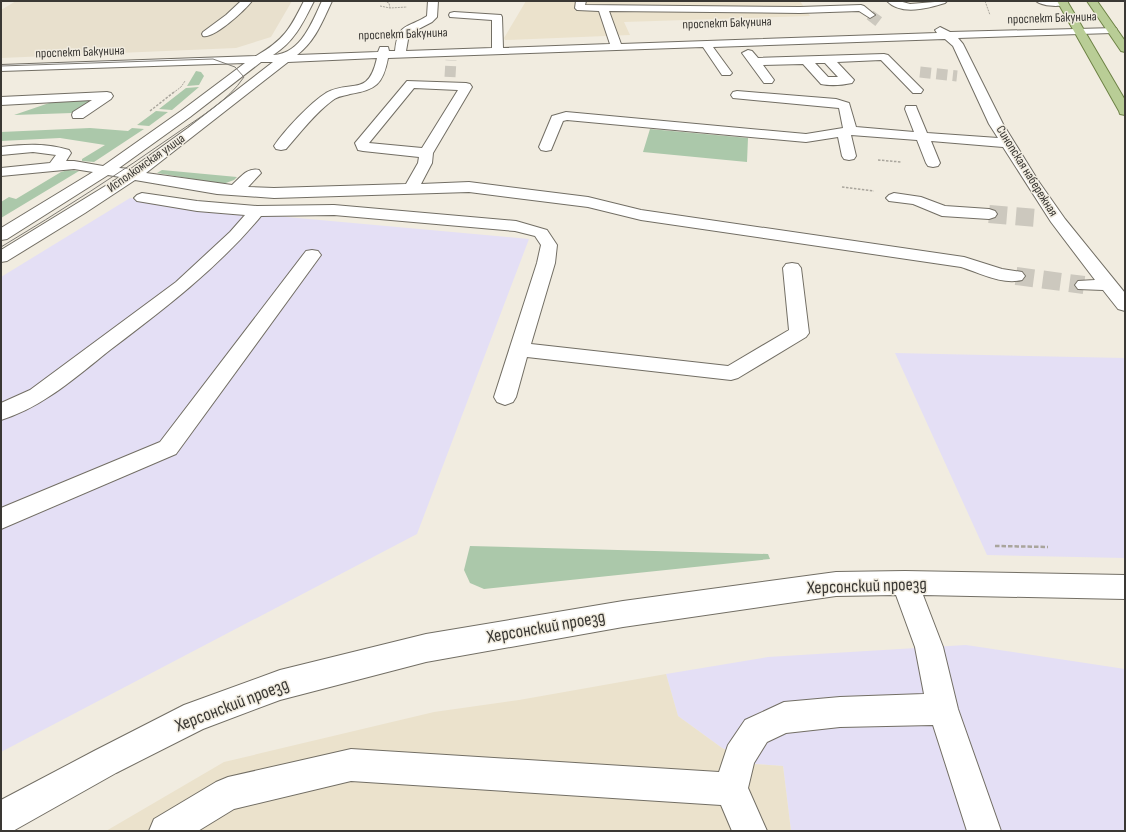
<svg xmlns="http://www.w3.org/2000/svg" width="1126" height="832" viewBox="0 0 1126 832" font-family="'Sofia Sans Condensed',sans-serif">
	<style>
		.commercial { fill: #e4dff5 }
		.industrial { fill: #ebe2cc }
		.built { fill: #e8e0cd }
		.green { fill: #abc8aa }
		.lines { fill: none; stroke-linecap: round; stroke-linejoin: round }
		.minor-tunnel-far1 { stroke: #ccc8be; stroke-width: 11; stroke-dasharray: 11 5.5; stroke-linecap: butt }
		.minor-tunnel { stroke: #ccc8be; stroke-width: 18; stroke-dasharray: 18 9; stroke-linecap: butt }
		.minor-casing { stroke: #726e64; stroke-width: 2 }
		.major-casing { stroke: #6e8346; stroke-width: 2 }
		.path-far2 { stroke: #a9a59c; stroke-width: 1; stroke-dasharray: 2 1; stroke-linecap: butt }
		.path-far1 { stroke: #a9a59c; stroke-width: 1.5; stroke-dasharray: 2.5 1.5; stroke-linecap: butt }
		.path { stroke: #a9a59c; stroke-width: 2.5; stroke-dasharray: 4.5 2; stroke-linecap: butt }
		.minor { fill: #fff; fill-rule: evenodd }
		.major { fill: #b9cd96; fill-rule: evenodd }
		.tram { stroke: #7e7b74; stroke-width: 1 }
		.labels { text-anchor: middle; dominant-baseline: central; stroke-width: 3; stroke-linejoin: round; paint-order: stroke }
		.far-street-label { font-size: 13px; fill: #3a3834; stroke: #f1ece0 }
		.near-street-label { font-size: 18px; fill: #3a3834; stroke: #f1ece0 }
	</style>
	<rect width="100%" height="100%" fill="#f1ece0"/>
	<path class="commercial" d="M130,198l113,15 286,26 -112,295 -416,218v-475z
		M895,353l230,5v200l-138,-3z
		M966,645l159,24v162h-334l-8,-65 -28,-2 -33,-16 -44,-32 -12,-42 102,-17z"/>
	<path class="industrial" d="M526,1h274l10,15 -186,6 6,13 -125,5 -1,-2z
		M666,674l12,42 44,32 33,16 28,2 8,65h-685l118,-69 210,-50 85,-12z"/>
	<path class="built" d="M16,1h276l-21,36 -35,11 -235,10v-48z"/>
	<path class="green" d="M196,71l5,1 3,4 -5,9 -12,1z
		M199,87l-27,23 -13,-1 27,-21z
		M94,99l-22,14 -58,2 41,-14z
		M156,111l12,1 -19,14 -12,-1z
		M90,128l38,3 4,-3 12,1 -50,33 -12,-1v-2l23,-14 -45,-7 -59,3v-9z
		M650,129l98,9 -1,24 -104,-10z
		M68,170l11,1 -78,47v-16l8,-5 7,2 45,-27z
		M162,170l75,7 -3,3 -11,4 -66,-11z
		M470,546l298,8 2,5 -286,30 -14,-6 -6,-13z"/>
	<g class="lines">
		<path class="minor-tunnel-far1" d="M870,15l13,10
			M920,72l37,4
			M450,77l1,-17"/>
		<path class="minor-tunnel" d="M989,214l48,4
			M1016,276l68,9"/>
		<g class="minor-casing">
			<path id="minor" d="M241,1h11c-7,9 -38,38 -49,35l-1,-2 1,-2 23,-17z
				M304,1h10c-11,22 -20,41 -41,54 28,-1 39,-33 49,-54h10c-10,21 -16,39 -35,54l81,-3 2,-5h8l1,4h6c3,-29 12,-22 32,-35l1,-15h10l-1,16 -5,5 -23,12 -3,17 86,-3v-28l-42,-3 -1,-2 1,-2 4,-1 47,3 1,2 1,31 107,-4 -11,-33 -22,-1 -2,-2 1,-7h10l-1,4 215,2 61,-2 3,1 11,9 -5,3 -11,-7 -59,2 -191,-2 12,33 316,-11 -2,-3 5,-3 10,5 166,-4 1,2 -5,3 -154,5 5,6 40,80 36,58 26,37 60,74v18l-7,-2 -15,-19 -25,-1 -3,-4 3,-4 17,-1 -44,-58 -48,-75 -72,-6 9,22 -2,3 -5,1 -5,-1 -2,-3 -9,-23 -66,-5 5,21 -2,3 -5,1 -5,-1 -2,-3 -4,-19 -32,5 -239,-22 -4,1 -12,29 -5,1 -5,-1 -2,-3 13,-31 14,-4 240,22 37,-6 -4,-20 -106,-10 -2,-3 2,-3 4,-1 99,8 13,4 7,24 58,5 -9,-23 1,-3h10l1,3 10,24 71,5 -9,-14 -36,-78 -8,-7 -232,8 19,26 -2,2h-8l-19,-28 -315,11c-5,26 -12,32 -38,36 -6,2 -12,2 -17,6 -18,13 -32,32 -47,49l-5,1 -5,-1 -2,-3c10,-15 37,-44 52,-53 26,-14 42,5 51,-35l-89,4 -142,111 86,12c8,-7 15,-18 27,-15l2,3 -13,14 26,1 132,-4 12,-21 1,-6 -56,-6 -5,-1 -3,-7 52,-62 59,2 4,1 2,3 -39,66 -1,10 -11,21 48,-2 119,15 53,13 323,47 38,12 20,3 3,4 -3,4c-20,5 -42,-7 -61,-13l-320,-47 -53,-13 -119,-15 -195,6 -57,-4 -82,-14 -50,33 -78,48 -6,1v-12l119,-73 -12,-2 -101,64 -6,1v-12l92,-56 -19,-3 -73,7v-8l49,-5 6,-8 -23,-3 -32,3v-8c24,-3 45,-4 68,3l2,3 -5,8h8l29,5 78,-55 64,-48 -244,8v-6l255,-9c28,-16 34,-27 48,-55zM261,62h12l-85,66 -57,41 -12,-1 71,-51zM414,88l44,2 -36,58 -53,-5z
				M887,1h12l11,3 37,-3 -2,2c-16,5 -44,13 -58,-2z
				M1036,1h30l2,2c-5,5 -27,3 -32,-2z
				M748,50l4,1 6,7 126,-4 4,1 35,35 -2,3h-8l-32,-33 -44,2 17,18 -2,3c-9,2 -22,3 -31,1l-18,-20 -40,1 11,15 -2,3h-8l-22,-30zM815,63h10l13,14h-10z
				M107,92l4,1 2,3 -2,3 -28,19h-10l-1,-3 1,-3 19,-12 -91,5v-8z
				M142,193l55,8 60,5 77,-1 182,16 31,9 10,15 -2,18 -24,81 197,22 61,-36 -6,-62 3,-4 6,-1 6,1 3,4 8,65 -3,4 -68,41 -7,2 -204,-23 -11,40 -3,5 -8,3 -8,-3 -3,-5 43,-134 4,-18 -6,-9 -20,-5 -181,-16 -73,1c-43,52 -97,93 -151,134 -34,27 -67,57 -109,70v-17l29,-13 146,-108 54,-50 15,-17 -48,-4 -60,-10 -3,-3 3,-3z
				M894,193l27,4 24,9 44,3 6,2 2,3 -2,3 -6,2 -47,-3 -29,-12 -24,-3 -3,-3 3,-3z
				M312,250l6,1 3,4 -145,199 -175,75v-21l159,-66 146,-191z
				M905,571l220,4v24l-202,-4 20,52 15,62 43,122h-34l-34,-106 -93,2 -54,6 -19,9 -13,21 -6,25 19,43h-35l-11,-26 -370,-24 -117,28 -36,22h-49l5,-12 62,-37 12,-5 123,-28 368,23 9,-27 17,-25 39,-18 56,-5 84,-3 -9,-47 -19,-52 -60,1 -213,31 -197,35 -146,38 -77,29 -87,44 -103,58h-12v-31l93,-49 90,-46 96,-35 146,-36 197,-33 213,-29z"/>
		</g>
		<g class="major-casing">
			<path id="major" d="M1057,1h10l58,99v15l-5,-1 -1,-3z
				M1087,1h10l28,40v11l-4,-1z"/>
		</g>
		<path class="path-far2" d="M384,1l5,2 1,5
			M985,1l5,14
			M380,6l10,2 17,-1
			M173,93l8,-6 4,-6"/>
		<path class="path-far1" d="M150,111l24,-19
			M878,160l23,2
			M842,187l32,4"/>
		<path class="path" d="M995,546l53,1"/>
		<use href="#minor" class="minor"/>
		<use href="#major" class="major"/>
		<path class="tram" d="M1,66l212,-7 22,8 9,10c-16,24 -44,40 -67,56 -57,40 -116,78 -176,114"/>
	</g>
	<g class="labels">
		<g class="far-street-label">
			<text transform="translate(1052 18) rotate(-2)">проспект Бакунина</text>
			<text transform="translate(727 23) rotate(-2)">проспект Бакунина</text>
			<text transform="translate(403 34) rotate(-2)">проспект Бакунина</text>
			<text transform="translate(80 52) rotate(-2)">проспект Бакунина</text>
			<text transform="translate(146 163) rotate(-35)">Исполкомская улица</text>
			<text transform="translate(1027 171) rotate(58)">Синопская набережная</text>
		</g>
		<g class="near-street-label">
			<text transform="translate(867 586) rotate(-2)">Херсонский проезд</text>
			<text transform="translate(546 627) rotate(-10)">Херсонский проезд</text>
			<text transform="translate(232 705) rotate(-21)">Херсонский проезд</text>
		</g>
	</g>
	<rect width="1126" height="832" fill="none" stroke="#3a3834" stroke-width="4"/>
</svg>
